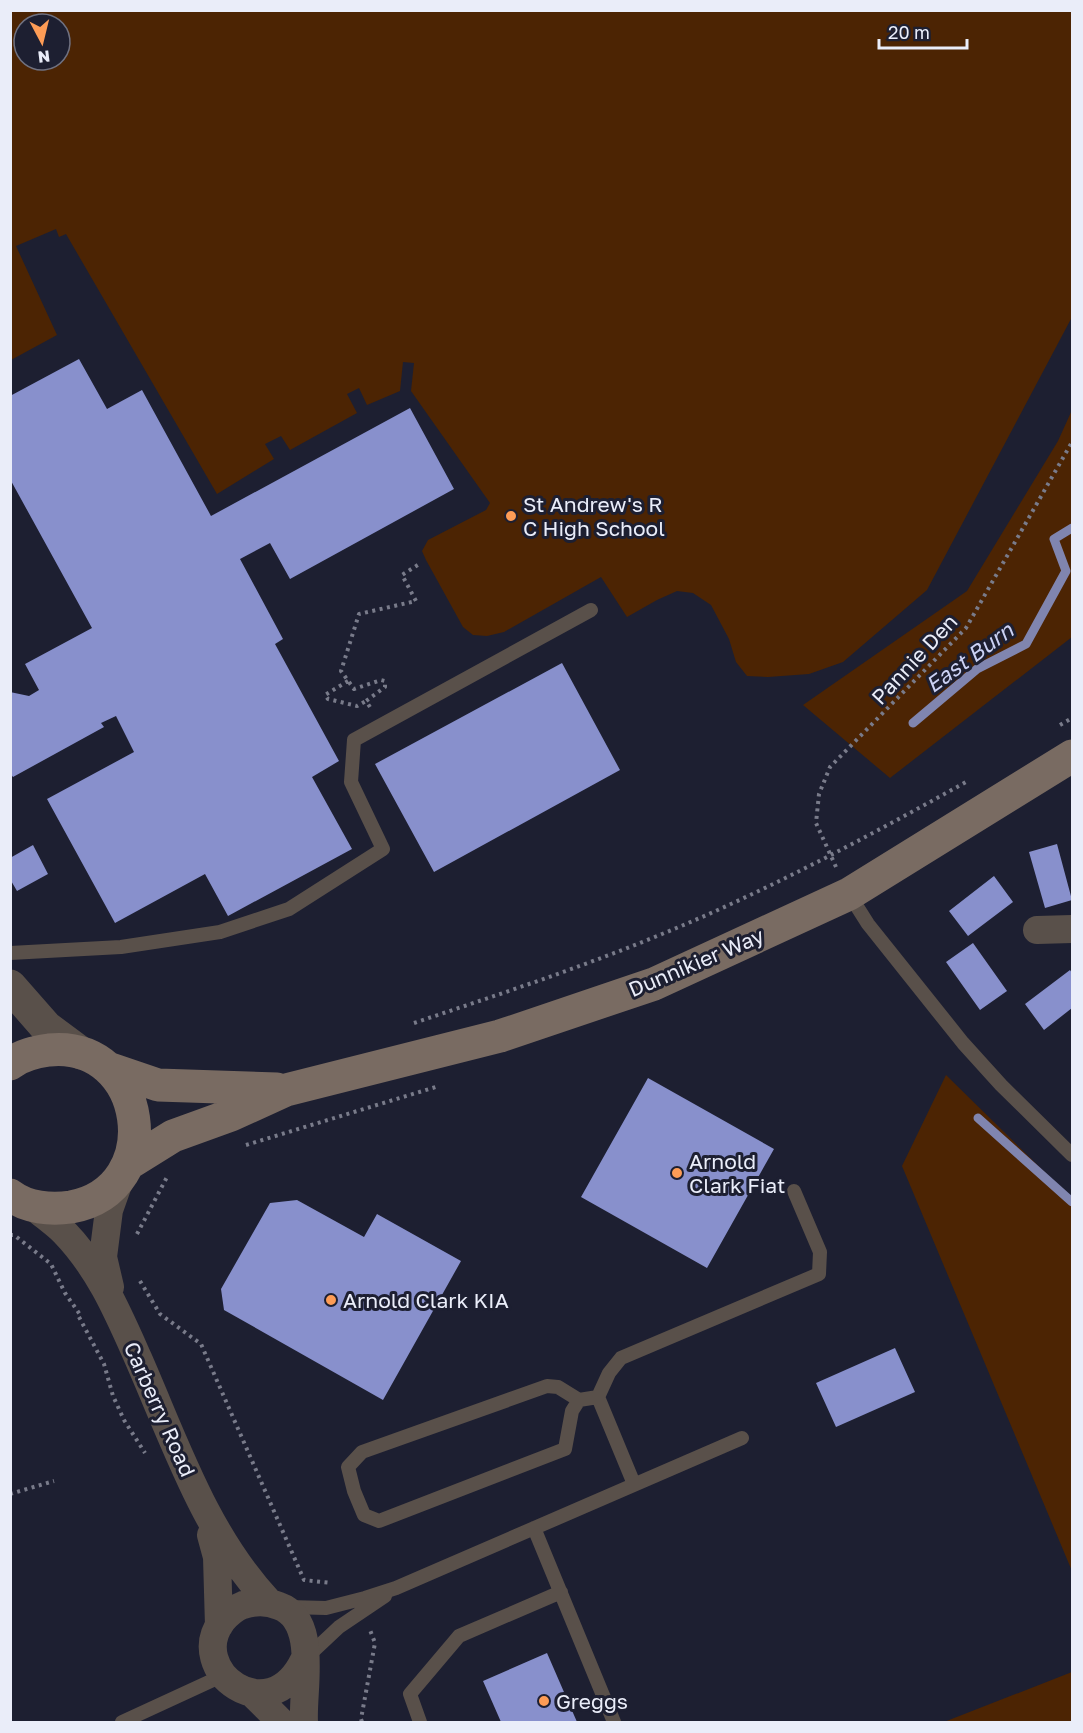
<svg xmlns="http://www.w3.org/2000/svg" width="1083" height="1733" viewBox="0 0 1083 1733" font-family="'Golos Text',sans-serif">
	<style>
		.green { fill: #4c2403; fill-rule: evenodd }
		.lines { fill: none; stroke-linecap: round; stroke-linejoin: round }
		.stream { stroke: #8085af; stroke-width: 9 }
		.building { fill: #8890cc }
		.path { stroke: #797b8a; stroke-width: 4; stroke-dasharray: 3 4.5; stroke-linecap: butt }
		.service { stroke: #59504a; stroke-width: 14 }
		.minor { stroke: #59504a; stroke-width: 28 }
		.tertiary { stroke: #59504a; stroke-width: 33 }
		.secondary { stroke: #796b62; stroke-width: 33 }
		.poi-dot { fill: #fd9c56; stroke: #1d1f31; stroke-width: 2 }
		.labels { text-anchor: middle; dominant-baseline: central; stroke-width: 6; stroke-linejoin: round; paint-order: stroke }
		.poi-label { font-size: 21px; fill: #eaedf9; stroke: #1d1f31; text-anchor: start }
		.street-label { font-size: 21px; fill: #eaedf9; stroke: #1d1f31 }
		.water-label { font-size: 22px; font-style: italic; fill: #ccd2f4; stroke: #1d1f31 }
	</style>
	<rect width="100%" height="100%" fill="#1d1f31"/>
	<path class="green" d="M11,10l1061,1v306l-145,273 -84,72 -34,12 -41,3 -21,-1 -11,-14 -7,-23 -18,-34 -18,-12 -16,-2 -20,9 -30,17 -26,-40 -97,55 -17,4 -14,-1 -10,-8 -37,-67 -4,-9 6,-11 58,-30 4,-7 -79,-112 3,-28 -11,-1 -3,29 -33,14 -8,-17 -12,6 10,19 -67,37 -9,-14 -16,8 9,15 -57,35 -151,-260 -7,3 -3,-8 -40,17 41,89 -46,25zM24,24h36v36h-36z
		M1072,410v227l-182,141 -87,-73 164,-114 91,-150z
		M946,1075l126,124v372l-170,-405z
		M1072,1672v50h-128z"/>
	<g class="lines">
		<path class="stream" d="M913,723l64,-54 49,-25 40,-73 -12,-32 18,-11
			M978,1118l94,84"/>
	</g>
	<path class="building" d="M79,359l28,50 35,-19 69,126 199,-108 44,81 -164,90 -20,-36 -30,16 43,80 -8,5 64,117 -27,16 40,72 -124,67 -23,-42 -90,49 -68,-124 87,-47 -18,-36 -15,7 3,4 -91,50 -3,-4v-81l19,4 10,-6 -14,-26 67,-36 -82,-149v-83z
		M562,663l58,107 -186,102 -59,-108z
		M1057,844l15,56 -27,8 -16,-56z
		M33,845l15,29 -31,17 -7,-12v-21z
		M994,876l19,26 -45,34 -19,-25z
		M973,943l34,48 -27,19 -34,-48z
		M1070,970l2,3v35l-28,22 -19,-26z
		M648,1078l126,71 -67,119 -126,-71z
		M297,1200l67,37 13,-23 84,47 -78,139 -159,-90 -3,-21 49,-86z
		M895,1348l20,44 -79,35 -20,-44z
		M547,1653l30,69h-76l-18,-41z"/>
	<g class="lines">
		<path class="path" d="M348,681l-23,14 3,4 29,7 9,-5
			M370,707l-4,-6 19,-14v-6l-4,-1 -27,9 -13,-18 18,-57 57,-13 -14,-26 19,-12
			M1060,725l12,-7
			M836,867l-20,-44 3,-29 11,-27 136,-139 106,-186
			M414,1023c83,-28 166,-55 248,-89 105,-43 205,-97 304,-152
			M246,1145l193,-59
			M137,1234l30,-57
			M10,1235h4l37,29 14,29 16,23
			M140,1281l20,33 41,30 103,236 27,3
			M79,1317l25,47 9,32 11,24 21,33
			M10,1494l44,-13
			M362,1722l-1,-3 14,-76 -5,-13"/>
		<path class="service" d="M849,894l19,30 95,119 38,42 71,70
			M10,953l111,-6 99,-15 69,-23 94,-60 -32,-67 3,-42 237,-130
			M579,1400l-21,-13 -11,-1 -185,66 -14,15 6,24 10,24 15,6 186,-72 7,-38 7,-11 19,-3
			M634,1484l-36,-87 11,-24 12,-15 198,-84 1,-22 -26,-61
			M534,1528l80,194
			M288,1607l38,1 39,-10 31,-10 346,-150
			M306,1658l33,-31 46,-31
			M122,1722l102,-47
			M420,1722l-10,-28 49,-58 102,-44"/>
		<path class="minor" d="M1037,930l35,-1
			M33,1206c10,9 22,17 31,26 35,36 54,81 74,126 37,84 67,176 131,244
			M110,1287l-7,-30 6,-47 12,-34
			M211,1535l6,22 2,69
			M251,1692l30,30
			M304,1722c-2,-33 15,-102 -25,-116 -12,-5 -23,-5 -36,-1 -8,3 -15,9 -21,16 -37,49 47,112 82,39"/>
		<path class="tertiary" d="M10,986l36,41 35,26"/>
		<path class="secondary" d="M10,1064c11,-9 25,-12 39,-14 98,-10 120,139 22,157 -20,3 -44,1 -61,-12
			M108,1068l50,17 119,4
			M128,1164l45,-28 58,-21 55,-25 214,-54 154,-52 195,-90 223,-138"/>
	</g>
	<g class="poi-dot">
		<circle cx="511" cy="516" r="6"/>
		<circle cx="677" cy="1173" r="6"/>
		<circle cx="331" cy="1300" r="6"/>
		<circle cx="544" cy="1701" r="6"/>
	</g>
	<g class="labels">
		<g class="poi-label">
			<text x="523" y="504">St Andrew's R<tspan x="523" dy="24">C High School</tspan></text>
			<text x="689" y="1161">Arnold<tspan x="689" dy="24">Clark Fiat</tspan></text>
			<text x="343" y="1300">Arnold Clark KIA</text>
			<text x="556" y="1701">Greggs</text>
		</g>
		<g class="street-label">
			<text transform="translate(914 659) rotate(-47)">Pannie Den</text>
			<text transform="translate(696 962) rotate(-23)">Dunnikier Way</text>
			<text transform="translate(160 1409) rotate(66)">Carberry Road</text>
		</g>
		<g class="water-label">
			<text transform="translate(969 657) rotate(-36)">East Burn</text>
		</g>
	</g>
	<rect width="1083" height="1733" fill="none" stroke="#eaedf9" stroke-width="24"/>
	<g transform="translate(42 42) rotate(173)"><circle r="28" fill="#1d1f31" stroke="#6f7181" stroke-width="1.5"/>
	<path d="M0-4.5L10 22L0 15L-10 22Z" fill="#fd9c56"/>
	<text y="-9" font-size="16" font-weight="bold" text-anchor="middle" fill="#eaedf9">N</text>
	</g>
	<path d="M879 39v9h88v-9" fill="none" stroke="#eaedf9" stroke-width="3"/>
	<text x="888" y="39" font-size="18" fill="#eaedf9" stroke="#1d1f31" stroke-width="4.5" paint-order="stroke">20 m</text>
</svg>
